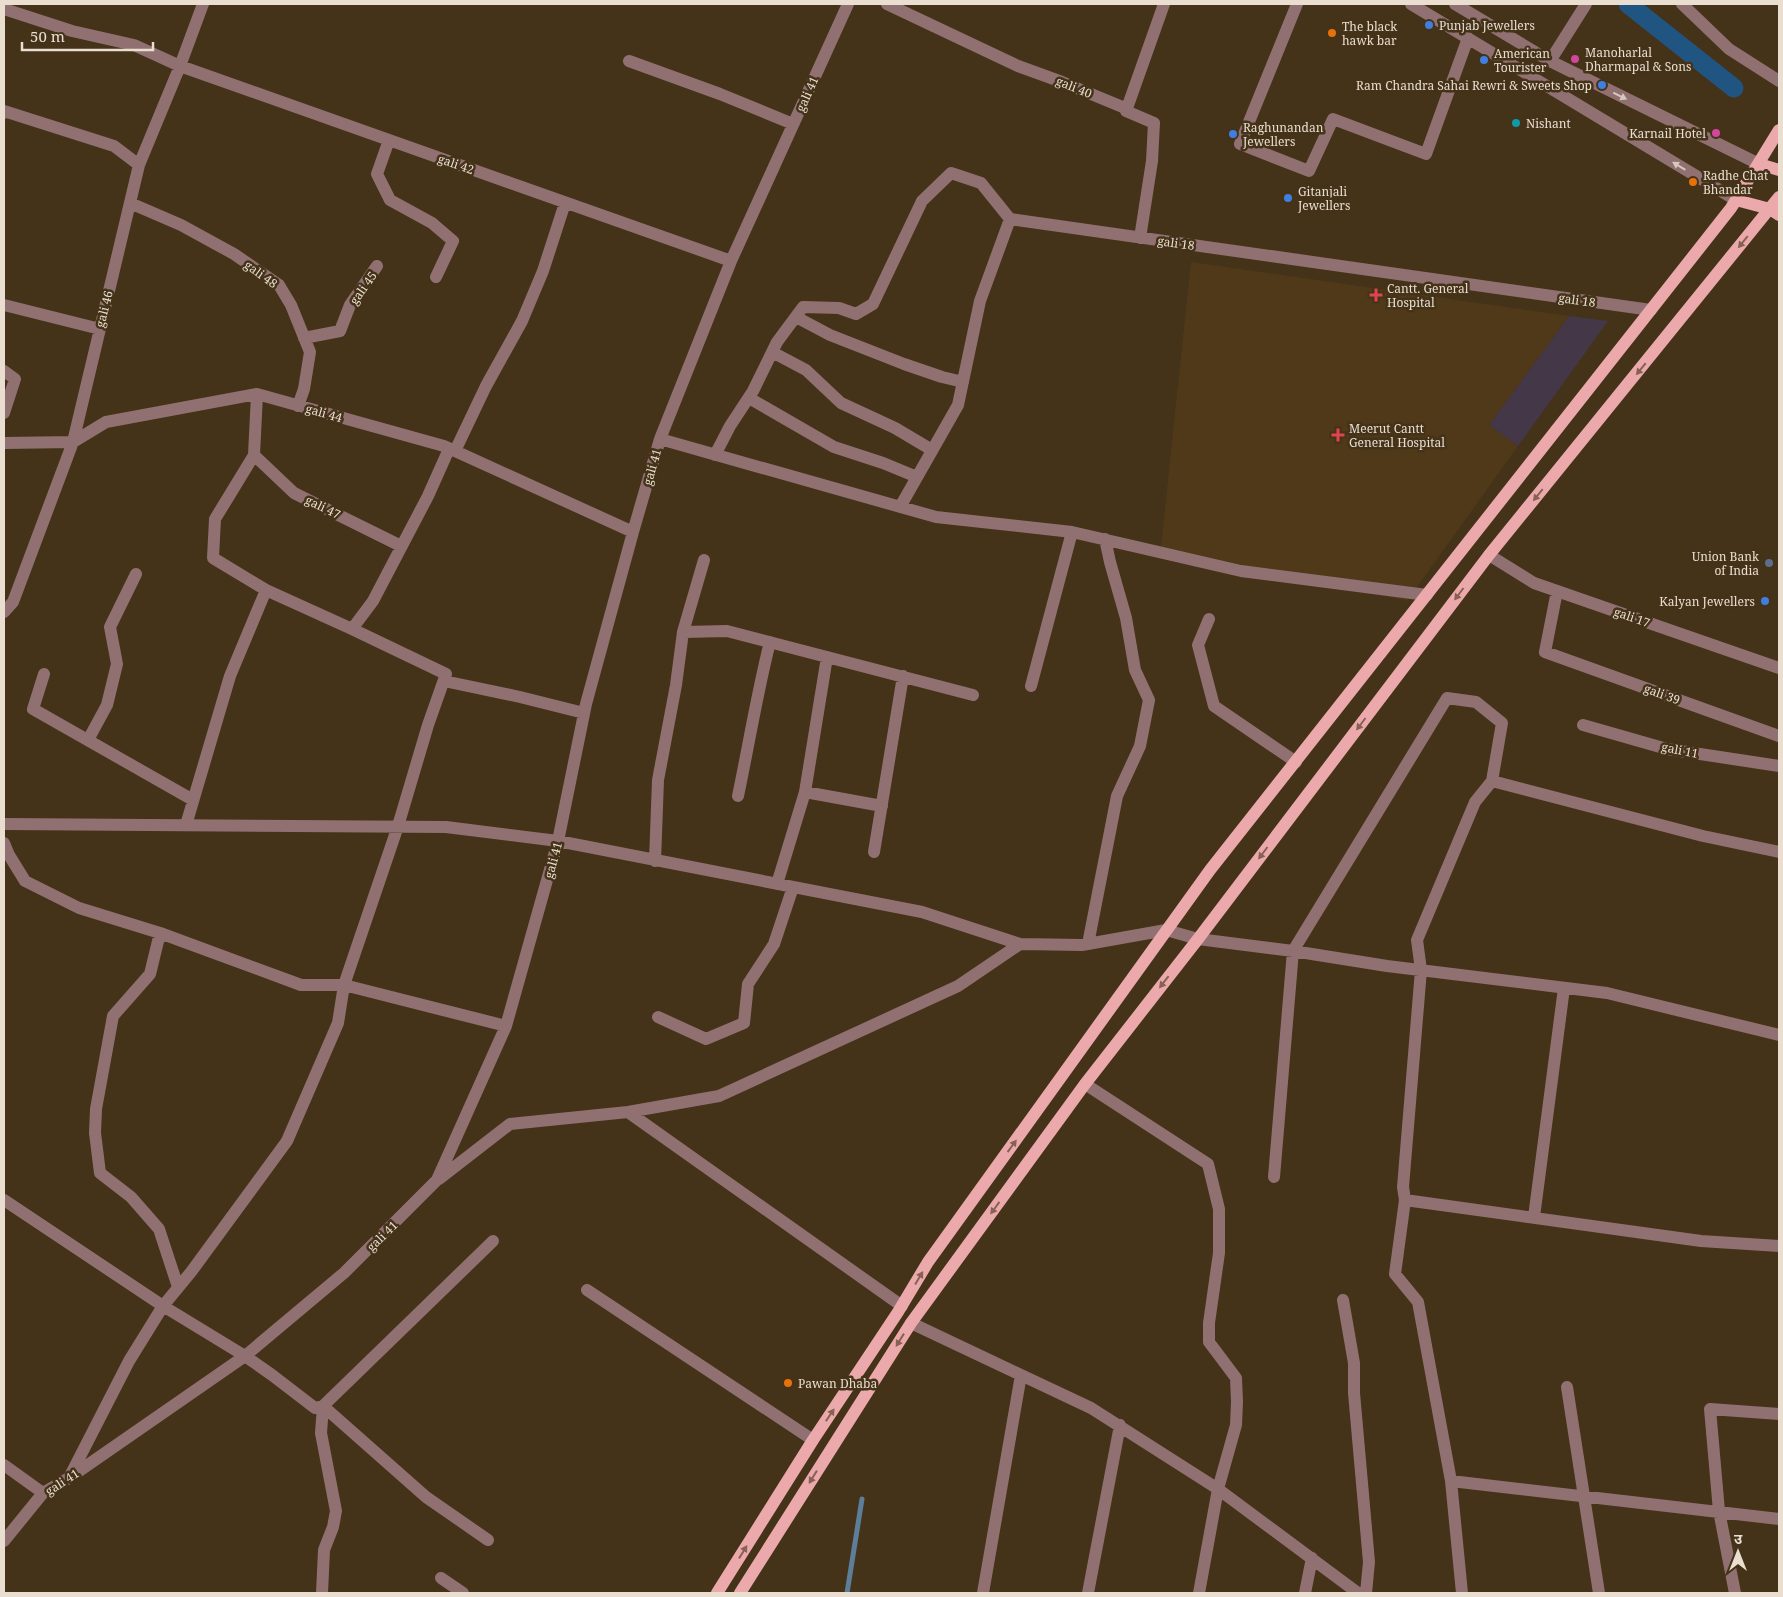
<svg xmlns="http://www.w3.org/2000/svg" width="1783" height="1597" viewBox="0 0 1783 1597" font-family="'Noto Serif','Noto Sans Devanagari',serif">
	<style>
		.commercial { fill: #443848 }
		.built { fill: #4f3919 }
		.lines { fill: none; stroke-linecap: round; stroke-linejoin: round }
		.stream { stroke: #5c7e99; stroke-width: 5 }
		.canal { stroke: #205582; stroke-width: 19 }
		.minor { stroke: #917072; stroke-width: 12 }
		.major { stroke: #eca9ac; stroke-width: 12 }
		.oneway { fill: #d7c8bd }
		.oneway2 { fill: #876254 }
		.shop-dot { fill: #3f7fe0; stroke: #443219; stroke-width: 2 }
		.food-dot { fill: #e8710a; stroke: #443219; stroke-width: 2 }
		.hotel-dot { fill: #d1479c; stroke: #443219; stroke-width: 2 }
		.culture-dot { fill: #0f9aa8; stroke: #443219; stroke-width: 2 }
		.health-dot { fill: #e0444e; stroke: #443219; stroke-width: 2 }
		.service-dot { fill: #5c6f8a; stroke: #443219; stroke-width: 2 }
		.labels { text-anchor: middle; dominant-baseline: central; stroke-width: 5; stroke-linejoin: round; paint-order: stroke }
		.poi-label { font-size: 12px; fill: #e9ded0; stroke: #443219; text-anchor: start }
		.street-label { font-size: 12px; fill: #e9ded0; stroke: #443219 }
	</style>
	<rect width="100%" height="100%" fill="#443219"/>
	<path class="commercial" d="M1569,316l39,5 -90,125 -29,-21z"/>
	<path class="built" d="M1191,262l378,54 -80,109 29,21 -111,155 -246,-54z"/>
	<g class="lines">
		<path class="stream" d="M847,1593l15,-94"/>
		<path class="canal" d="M1628,4l106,84"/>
		<path class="minor" d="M887,4l131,62 44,16 63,26 1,3 28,12 -2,38 -12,77
			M1297,4l-57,140 69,27 24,-52 93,35 42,-116
			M1411,4l325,196
			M1455,4l95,57 209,103
			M1682,4l47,45 50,32
			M4,9l68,22 62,14 46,21 551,195
			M629,61l91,33 73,30
			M1550,61l36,-57
			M1126,111l38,-107
			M4,113v-2l110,35 25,19
			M389,140l-12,34 13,26 42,23 21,18 -17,36
			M130,203l51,22 53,29 45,31 12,20 19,47 -6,37 -6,17
			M4,305l96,24
			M796,317l34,18 74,29 38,13 21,5
			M304,338l36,-7 10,-26 27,-39
			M772,352l34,18 35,33 54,25 37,22
			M4,371l11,8 -11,34
			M257,394l-3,61 -39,64 -2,39 53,32 86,39 21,-28 55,-105 21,-47
			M749,398l85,49 49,16 34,14
			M660,439l276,78 136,15 169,39 186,24
			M4,443l69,-1 33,-20 151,-28 187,52 189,86
			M455,451l31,-65 36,-65 21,-50 22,-68
			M254,455l40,38 107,53
			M715,455l15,-29 23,-35 24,-49 26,-35 36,1 17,6 17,-10 49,-103 29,-28 30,10 29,36
			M900,507l58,-102 22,-104 30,-82 641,91
			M1489,555l45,28 245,85
			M1557,591l-12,61 234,84
			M4,612l9,-10 60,-160 66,-277 41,-99 23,-62
			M1209,619l-11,26 16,61 82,56
			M683,632l21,-72
			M44,674l-11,35 160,91
			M444,681l76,16 64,16
			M1031,686l41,-154
			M1583,725l84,24 112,17
			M88,740l19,-35 10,-41 -7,-37 26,-53
			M1492,781l211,55 76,16
			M805,792l77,14
			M738,796c11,-52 19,-103 32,-154
			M4,824l442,3 112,14 364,71 98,32
			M186,825l44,-149 36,-86
			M4,843l5,12 16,26 54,27 81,25 141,52h43l162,41
			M874,852l29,-176
			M655,861l3,-81 18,-95 7,-53 44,-1 246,64
			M777,884l28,-92 22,-135
			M160,933l-10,41 -37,42 -17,93 -1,24 5,40 31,24 28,32 19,58
			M1088,944l29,-148 23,-50 9,-46 -14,-30 -9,-52 -16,-56 -5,-23
			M658,1017l48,22 38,-16 4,-39 26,-40 19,-57
			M1085,1084l123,80 11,45v44l-10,70v19l27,36 1,24 -1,23 -18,64 -19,104
			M628,1112l91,-16 239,-110 62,-42 62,1 84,-15 32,9 95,12 94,15 220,27 172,42
			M1274,1177l19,-226 154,-253 29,4 26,21 -10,58 -17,21 -58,138 4,30 -18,217 2,13 -10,74 23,28 33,179 11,112
			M439,1179l71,-55 118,-12 274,194
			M4,1200l159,106 82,50 27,19 43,33 8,-2 170,-165
			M1405,1200l296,41 78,5
			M1534,1217l30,-229
			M587,1290l226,150
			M1343,1300l11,63v30l15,169 -3,31
			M911,1323l180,85 127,81 140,104
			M1567,1387l32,206
			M323,1406l103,91 62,43
			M4,1465l39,28
			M70,1476l59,-115 34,-55 28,-34 96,-131 51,-118 6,-38 54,-159 30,-101 18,-51 -94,-45
			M1451,1481l328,38
			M4,1541l39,-48 26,-15 176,-122 99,-83 93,-93 69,-154 52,-185 28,-137 47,-172 27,-93 71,-178 117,-257
			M441,1578l22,15
			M322,1593l2,-43 9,-23 3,-16 -15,-78 2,-27
			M983,1593l38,-218
			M1088,1593l32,-168
			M1305,1593l7,-35
			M1735,1593l-16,-82 -9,-102 69,5"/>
		<path class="major" d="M1759,164l20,6
			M1736,200l34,9 9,6
			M717,1593l96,-153 85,-128 30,-50 282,-392 521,-662 48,-78
			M740,1593l171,-270 174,-239 113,-145 291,-384 290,-358"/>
	</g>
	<defs><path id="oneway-solid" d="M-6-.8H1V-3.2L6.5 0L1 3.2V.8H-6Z" transform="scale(1.25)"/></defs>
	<g class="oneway">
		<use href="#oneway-solid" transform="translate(1620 96) rotate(26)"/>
		<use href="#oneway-solid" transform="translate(1679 166) rotate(-149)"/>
	</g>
	<g class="oneway2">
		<use href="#oneway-solid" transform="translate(1743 242) rotate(129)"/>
		<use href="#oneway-solid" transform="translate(1641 369) rotate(129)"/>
		<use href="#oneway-solid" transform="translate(1538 495) rotate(129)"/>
		<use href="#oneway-solid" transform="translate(1459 594) rotate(127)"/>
		<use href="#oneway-solid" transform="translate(1361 724) rotate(127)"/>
		<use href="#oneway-solid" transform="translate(1263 853) rotate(127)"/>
		<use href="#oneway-solid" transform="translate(1164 982) rotate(128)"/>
		<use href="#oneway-solid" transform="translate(1012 1146) rotate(-54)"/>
		<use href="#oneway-solid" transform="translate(995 1208) rotate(126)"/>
		<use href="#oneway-solid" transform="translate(919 1278) rotate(-59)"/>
		<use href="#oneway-solid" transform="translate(900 1340) rotate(122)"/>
		<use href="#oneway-solid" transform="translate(830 1415) rotate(-56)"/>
		<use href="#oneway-solid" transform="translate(813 1477) rotate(122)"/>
		<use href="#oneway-solid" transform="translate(743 1552) rotate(-58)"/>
	</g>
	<g class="shop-dot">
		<circle cx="1429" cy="25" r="5"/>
		<circle cx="1484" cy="60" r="5"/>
		<circle cx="1602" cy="85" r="5"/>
		<circle cx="1233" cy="134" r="5"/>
		<circle cx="1288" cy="198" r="5"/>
		<circle cx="1765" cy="601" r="5"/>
	</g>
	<g class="food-dot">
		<circle cx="1332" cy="33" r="5"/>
		<circle cx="1693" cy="182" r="5"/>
		<circle cx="788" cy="1383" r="5"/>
	</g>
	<g class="hotel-dot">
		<circle cx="1575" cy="59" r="5"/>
		<circle cx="1716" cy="133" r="5"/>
	</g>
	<circle class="culture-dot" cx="1516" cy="123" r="5"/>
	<g class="health-dot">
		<path d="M1373.5 287.5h5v5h5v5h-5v5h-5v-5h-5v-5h5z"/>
		<path d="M1335.5 427.5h5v5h5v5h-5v5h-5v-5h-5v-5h5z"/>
	</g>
	<circle class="service-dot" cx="1769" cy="563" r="5"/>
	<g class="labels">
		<g class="poi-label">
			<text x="1439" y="25">Punjab Jewellers</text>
			<text x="1342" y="26">The black<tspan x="1342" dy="14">hawk bar</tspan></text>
			<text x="1585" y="52">Manoharlal<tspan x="1585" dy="14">Dharmapal &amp; Sons</tspan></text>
			<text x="1494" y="53">American<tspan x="1494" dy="14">Tourister</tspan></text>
			<text x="1592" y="85" text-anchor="end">Ram Chandra Sahai Rewri &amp; Sweets Shop</text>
			<text x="1526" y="123">Nishant</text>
			<text x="1243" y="127">Raghunandan<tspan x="1243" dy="14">Jewellers</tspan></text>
			<text x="1706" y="133" text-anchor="end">Karnail Hotel</text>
			<text x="1703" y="175">Radhe Chat<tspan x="1703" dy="14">Bhandar</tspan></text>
			<text x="1298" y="191">Gitanjali<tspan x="1298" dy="14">Jewellers</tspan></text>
			<text x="1387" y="288">Cantt. General<tspan x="1387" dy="14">Hospital</tspan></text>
			<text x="1349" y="428">Meerut Cantt<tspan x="1349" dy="14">General Hospital</tspan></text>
			<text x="1759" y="556" text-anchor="end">Union Bank<tspan x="1759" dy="14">of India</tspan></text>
			<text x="1755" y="601" text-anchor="end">Kalyan Jewellers</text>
			<text x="798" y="1383">Pawan Dhaba</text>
		</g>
		<g class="street-label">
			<text transform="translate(1074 87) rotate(22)">gali 40</text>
			<text transform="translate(807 94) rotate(-66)">gali 41</text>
			<text transform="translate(456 164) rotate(19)">gali 42</text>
			<text transform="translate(1176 243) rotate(8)">gali 18</text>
			<text transform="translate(261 274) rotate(36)">gali 48</text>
			<text transform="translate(363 288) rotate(-55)">gali 45</text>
			<text transform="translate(1577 300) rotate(8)">gali 18</text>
			<text transform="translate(104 309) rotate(-76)">gali 46</text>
			<text transform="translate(324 413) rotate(16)">gali 44</text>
			<text transform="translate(652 467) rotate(-74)">gali 41</text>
			<text transform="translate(323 507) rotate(26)">gali 47</text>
			<text transform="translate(1632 617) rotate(19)">gali 17</text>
			<text transform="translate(1662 694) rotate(20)">gali 39</text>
			<text transform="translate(1680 750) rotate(11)">gali 11</text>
			<text transform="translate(553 860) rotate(-75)">gali 41</text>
			<text transform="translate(382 1236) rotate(-45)">gali 41</text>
			<text transform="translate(62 1482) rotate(-33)">gali 41</text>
		</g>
	</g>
	<rect width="1783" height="1597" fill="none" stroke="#e9ded0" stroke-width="10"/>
	<g transform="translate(1738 1552)" stroke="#443219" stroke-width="4" paint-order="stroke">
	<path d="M0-4L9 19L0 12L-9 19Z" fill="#e9ded0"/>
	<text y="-8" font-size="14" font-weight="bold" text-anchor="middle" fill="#e9ded0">उ</text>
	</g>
	<path d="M22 42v8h131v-8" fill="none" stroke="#e9ded0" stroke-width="2.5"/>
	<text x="30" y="42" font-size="15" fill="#e9ded0" stroke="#443219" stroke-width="4" paint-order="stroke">50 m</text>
</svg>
